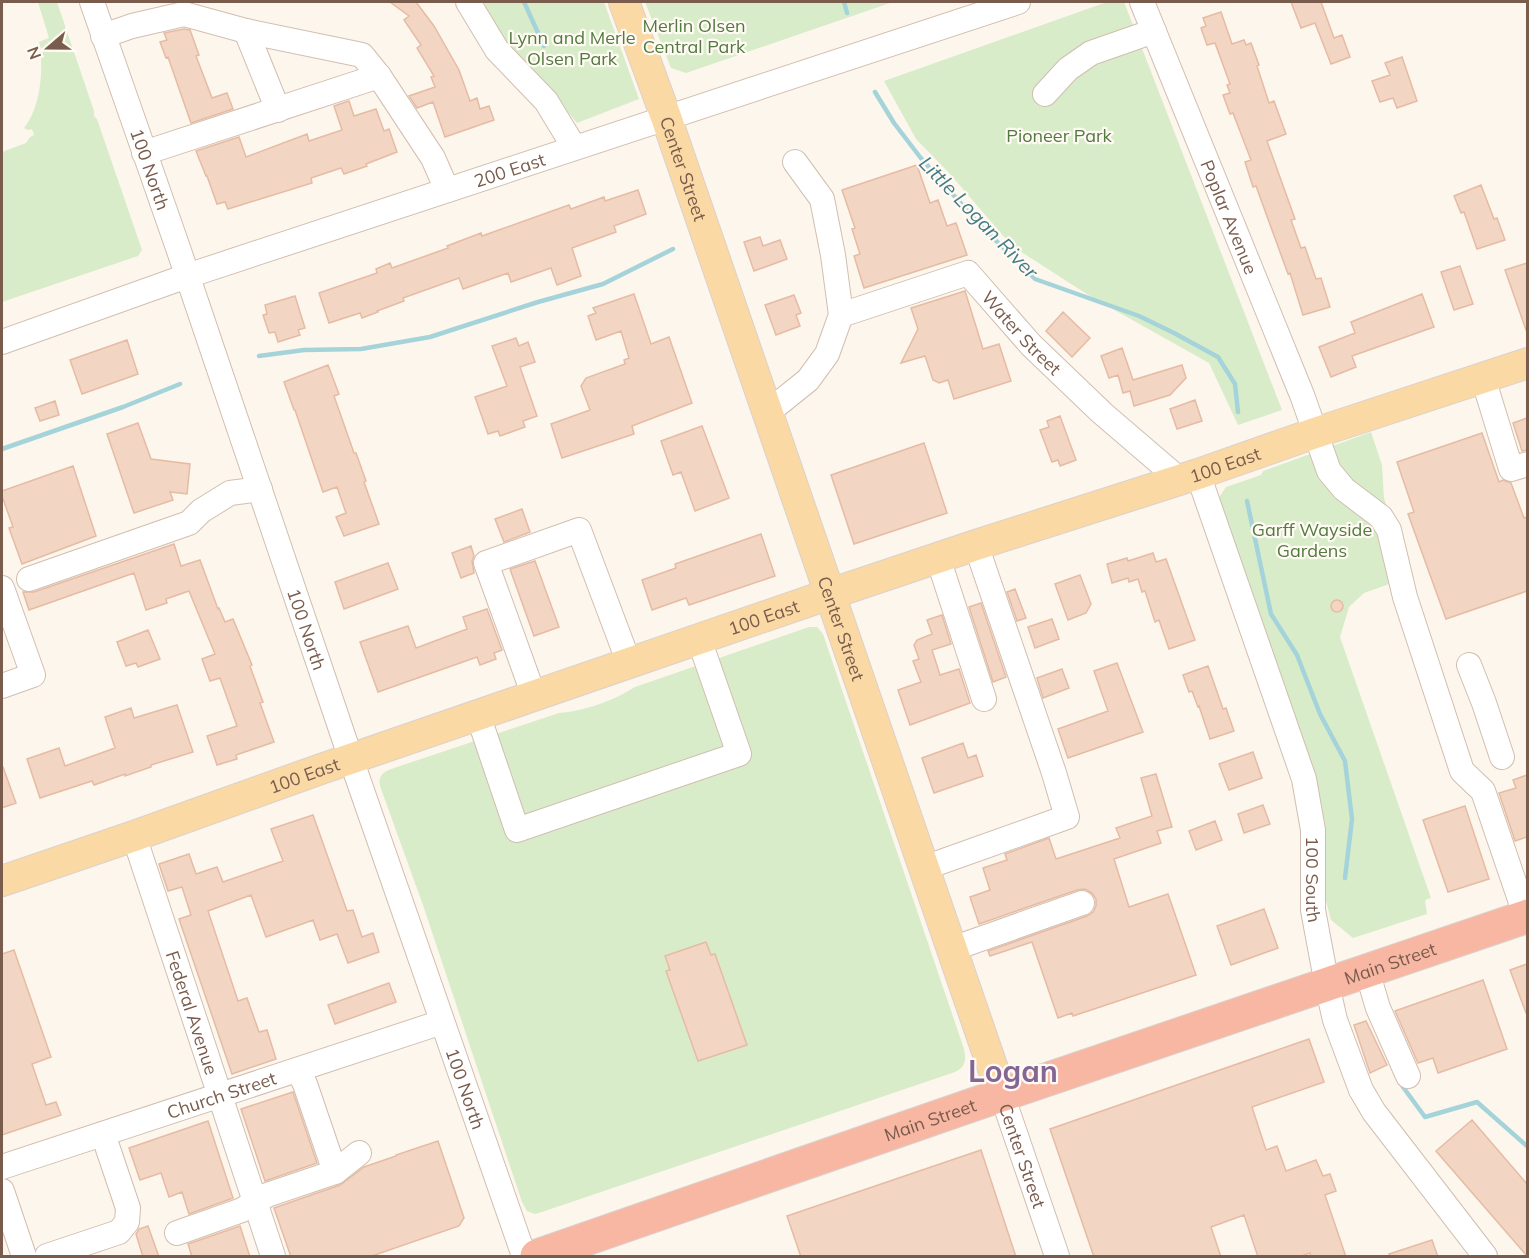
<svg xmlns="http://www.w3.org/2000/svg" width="1529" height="1258" viewBox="0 0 1529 1258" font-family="Mulish,sans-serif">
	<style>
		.green { fill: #d8ecc9 }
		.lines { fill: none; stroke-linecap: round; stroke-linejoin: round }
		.stream { stroke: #a5d3da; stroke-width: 4.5 }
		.building { fill: #f3d5c3; stroke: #e6bba3; stroke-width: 1.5 }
		.minor-casing { stroke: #d1beb0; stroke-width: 26 }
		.major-casing { stroke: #dad1cd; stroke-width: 32 }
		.highway-casing { stroke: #dad1cd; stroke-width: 35 }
		.minor { stroke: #fff; stroke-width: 24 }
		.major { stroke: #fbd9a5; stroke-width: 30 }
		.highway { stroke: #f7b7a3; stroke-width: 33 }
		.labels { text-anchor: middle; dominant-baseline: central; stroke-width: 4.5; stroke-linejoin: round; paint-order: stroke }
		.park-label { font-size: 18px; fill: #537a41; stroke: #fffaf3 }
		.street-label { font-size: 18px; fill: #7a5c4d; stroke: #fffaf3 }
		.water-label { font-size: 20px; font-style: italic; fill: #437c86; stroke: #fffaf3 }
		.town-label { font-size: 30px; font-weight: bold; fill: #846695; stroke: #fffaf3 }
	</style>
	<rect width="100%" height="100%" fill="#fdf6ec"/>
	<path class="green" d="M38,2h19l37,109v5l3,3 45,131 -4,6 -136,46v-150l24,-9 4,-6 4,-2 -2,-6 -4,1 -4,-2c17,-21 20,-60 15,-86l10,-4z
		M484,2h120l35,97 -62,24 -43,-51 -5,2 -39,-54z
		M645,2h248l-207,71 -15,-5z
		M1107,2h17l158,408 -44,15 -29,-62 -116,-65 -81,-52 -62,-72 -34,-35 -32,-58z
		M1371,432l11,33 2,33 25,79 -45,16 -15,14 -9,30 91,261 -6,2 2,14 -74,24 -22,-18 -9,-34 3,-65 -72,-202 -35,-120 8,-12 35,-12 2,-4z
		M809,627h8l6,7 141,415c2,11 2,18 -9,23l-413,140 -7,2 -8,-3 -5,-9 -98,-294 -44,-122c-3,-14 9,-16 20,-20l159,-53c26,-2 54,-12 76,-26z"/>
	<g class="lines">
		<path class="stream" d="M524,2l20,44
			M844,2l3,11
			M875,92l19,31 26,34 59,67 56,55 104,37 35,17 44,24 17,27 3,28
			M259,356l45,-6 57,-1 69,-12 108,-35 65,-18 70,-35
			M2,449l121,-42 57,-23
			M1247,501l24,113 26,41 23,59 25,47 7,58 -7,59
			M1403,1087l22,30 52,-15 51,45"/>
	</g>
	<path class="building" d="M390,2h26l18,24 25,44 11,31 7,-3 3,11 9,-3 5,14 -49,17 -12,-35 -16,6 -8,-12 26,-9 -4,-10 3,-1 -17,-28 4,-3 -17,-25 5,-4z
		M1291,2h30l13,36 8,-3 8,22 -19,7 -16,-41 -14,5z
		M1221,12l11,32 12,-4 2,5 5,-2 8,22 -2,1 12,37 5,-2 12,33 -19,7 28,78 -4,1 10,28 4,-1 11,32 5,-1 9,29 -27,8 -13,-42 -2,1 -32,-88 -3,1 -8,-25 6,-2 -18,-47 -3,1 -7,-19 7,-2 -3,-8 3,-1 -15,-41 -8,2 -6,-17 5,-2 -3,-8z
		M184,29l6,1 9,25 -3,1 16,42 15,-5 6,16 -42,14 -23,-66 -2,1 -6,-16 7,-2 -3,-7z
		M1402,57l15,44 -20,7 -4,-10 -13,4 -8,-21 18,-6 -5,-12z
		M349,101l5,15 22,-7 8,22 5,-2 8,23 -31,12 1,2 -23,8 -3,-6 -30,10 1,5 -84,26 -3,-7 -8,2 -10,-28h-1l-10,-25 43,-14 7,20 61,-23 2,7 33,-11 -8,-24z
		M917,165l13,38 8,-3 9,26 9,-3 11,32 -103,33 -10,-32 6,-2 -8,-25 3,-1 -13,-38z
		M1481,185l13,34 3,-1 8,22 -28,9 -13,-37 -3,1 -7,-17z
		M638,190l8,24 -32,12 2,6 -44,16 9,28 -24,9 -6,-17 -40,14 -3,-9 -45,16 -4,-11 -56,20 1,3 -27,10 1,1 -16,6 -2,-5 -31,10 -10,-30 58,-20 -1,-4 14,-6 2,5 56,-20 -1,-2 34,-13 1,3 87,-31 2,4 33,-12 1,4z
		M760,237l3,9 17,-6 7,19 -33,12 -10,-29z
		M1527,263v66l-1,1 -21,-60z
		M1460,266l13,38 -19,6 -13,-38z
		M965,291l18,58 16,-5 12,37 -57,18 -6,-19 -9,3 -6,-3 -8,-24 -24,7 17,-34 -7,-21z
		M634,294l17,50 18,-7 23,66 -60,23 2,8 -72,24 -11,-34 39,-14 -9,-24 5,-8 39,-14 -1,-4 5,-2 -8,-27 -25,9 -8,-24 8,-3 -3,-5z
		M1422,294l12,33 -82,29 4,11 -25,10 -12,-30 36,-14 -4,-11z
		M794,295l7,18 -5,2 4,11 -24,9 -11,-30z
		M295,296l10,32 -7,2 2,5 -22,7 -3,-10 -6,1 -6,-18 4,-1 -2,-9z
		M1063,312l27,26 -18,19 -26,-26z
		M516,338l3,8 9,-4 7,20 -15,5 17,49 -14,5 2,6 -25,9 -2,-5 -10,3 -13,-37 32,-11 -15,-40z
		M127,340l11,34 -56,20 -12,-34z
		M1122,348l11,32 49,-15 4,13 -16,17 -36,11 -4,-15 -7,2 -5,-18 -9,3 -8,-22z
		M328,365l11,29 -5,2 20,57h2l10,28 -2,1 15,42 -35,12 -8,-19 10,-4 -9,-26 -14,5 -28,-82h-1l-10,-28z
		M1195,400l7,21 -25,8 -7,-20z
		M55,401l4,14 -19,6 -5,-13z
		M1060,416l16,44 -16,6 -2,-6 -6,2 -12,-32 9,-3 -2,-6z
		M1527,418v32l-5,1 -9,-28z
		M138,423l13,36 39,5 -3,30 -17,-2 3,8 -39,13 -27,-79z
		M702,426l27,72 -34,13 -14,-39 -8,3 -12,-34z
		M1482,433l17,49 4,-2 8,3 13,35 3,-1v74l-81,28 -38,-105 6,-2 -17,-50z
		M924,443l23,70 -93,31 -23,-69z
		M73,466l23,70 -74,28 -13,-36 4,-1 -11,-31v-5z
		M522,509l8,23 -26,10 -9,-23z
		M761,534l14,42 -86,29 -3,-7 -34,12 -10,-30 34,-12 -1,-4z
		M174,544l7,22 19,-6 18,49 1,-1 6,14 8,-3 19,46 -2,1 13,36 -3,1 14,39 -38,13 1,4 -20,6 -10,-29 30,-10 -17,-48 -10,3 -8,-22 13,-5 -26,-63 -23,8 1,4 -21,7 -12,-37 -105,37 -6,-18h11z
		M471,546l3,10 -2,5 2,12 -13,5 -9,-25z
		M1153,553l3,9 10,-3 29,81 -26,9 -10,-29 -4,2 -10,-31 -3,1 -4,-13 -9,3 -1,-4 -16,5 -5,-19 20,-6 1,3z
		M535,561l24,66 -25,9 -24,-67z
		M388,563l10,26 -54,20 -9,-27z
		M1080,575l11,29 -5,9 -18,7 -13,-36z
		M1015,589l11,29 -9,3 -10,-29z
		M1331 606a6 6 0 1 1 12 0a6 6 0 1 1-12 0Z
		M981,603l25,74 -13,5 -24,-75z
		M487,609l15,41 -8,3 2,6 -16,6 -3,-8 -99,35 -18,-50 48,-16 8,22 51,-19 -4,-12z
		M942,615l9,29 -19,6 8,25 19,-6 11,34 -60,22 -12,-35 23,-8 -8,-21 6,-2 -5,-14 3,-5 15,-6 -5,-14z
		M1052,619l7,20 -24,9 -7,-21z
		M148,630l12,29 -22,8 -2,-4 -10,3 -9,-24z
		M1117,663l26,69 -75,26 -10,-29 50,-18 -14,-40z
		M1208,666l15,43 3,-1 8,23 -24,8 -11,-33 -1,1 -6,-16 -3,1 -6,-17z
		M1062,669l7,19 -26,10 -6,-20z
		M177,705l16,47 -42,13v2l-26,9v-2l-31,11 -2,-4 -52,17 -13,-39 32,-11 6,18 50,-18 -10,-31 26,-9 3,10z
		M963,743l5,15 8,-3 7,21 -49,17 -12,-35z
		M1253,752l9,26 -33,12 -10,-26z
		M2,767h1l13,36 -14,5z
		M1156,774l16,53 -15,4 4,12 -47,16 15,48 39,-13 28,81 -123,41 -1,-3 -14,5 -26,-76 -42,14 -2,-5 99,-35 6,-4 3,-6v-7l-4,-6 -7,-4 -8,1 -98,34 -9,-27 20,-7 -7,-22 24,-8 -2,-6 44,-16 7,21 64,-21 -4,-10 36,-12 -11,-38z
		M1527,775v62l-12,4 -16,-48 17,-5 -3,-8z
		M1263,805l7,19 -26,9 -6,-19z
		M1465,806l24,73 -41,13 -25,-72z
		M313,815l34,96 6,-1 9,27 11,-4 6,19 -31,11 -11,-29 -17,6 -7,-20 -47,17 -15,-42 -43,16 30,90 9,-3 12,34 8,-2 9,29 -44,15 -53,-155 12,-4 -9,-28 -14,4 -9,-27 30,-10 7,20 21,-7 6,15 60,-21 -12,-32z
		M1215,821l7,19 -26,10 -7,-19z
		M1264,909l14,39 -47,17 -14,-39z
		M706,942l5,13 4,-1 32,91 -49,16 -32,-90 4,-1 -5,-14z
		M14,950l37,107 -19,7 14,41 10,-3 5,13 -59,20v-181z
		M1527,964v49h-1l-16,-43z
		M1483,980l24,69 -69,24 -5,-15 -15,5 -23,-52z
		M389,983l7,19 -61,22 -7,-19z
		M1366,1021l21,44 -17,8 -16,-48z
		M1309,1039l15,43 -72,25 14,43 11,-4 9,25 30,-11 7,16 7,-2 6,17 -11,4 21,62h-35l-1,-4 -11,4h-41l-14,-42 -33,12 10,30h-127l-44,-128z
		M293,1092l24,71 -52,18 -24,-72z
		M1472,1120l55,64v72l-91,-105z
		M208,1121l25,77 -44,16 -7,-22 -13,5 -8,-24 -21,7 -11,-32z
		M438,1141l26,77 -5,8 -90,31h-78l-17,-49 66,-23 24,-18 32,-11v-1z
		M981,1150l35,107h-215l-14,-41z
		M148,1226l11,31h-16l-7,-23 3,-5z
		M240,1226l10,31h-58l-4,-13z
		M1432,1240l6,17h-48l-1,-3z"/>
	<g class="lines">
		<g class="minor-casing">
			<g id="minor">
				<path id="s1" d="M92,2l85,243 174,514 173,497"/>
				<path d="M468,2l29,48 49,51 28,46"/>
				<path id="s2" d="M1142,2l160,393 27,76 15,18 37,28 8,13 16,67 57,174 21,20 43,126"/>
				<path d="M246,31l32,79"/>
				<path d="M103,36l29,-10 52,-12 62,17 116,24 17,21 54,82 14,32"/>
				<path d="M1045,94l23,-25 23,-16 63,-22"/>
				<path d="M144,153l235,-77"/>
				<path id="s3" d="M841,315l127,-42 63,72 71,68 77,66"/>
				<path id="s4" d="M2,342l185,-66 831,-274"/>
				<path d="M1483,378l28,91 17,-5"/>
				<path d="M767,413l41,-33 19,-26 14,-39 -8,-60 -11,-56 -27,-37"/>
				<path id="s5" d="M1198,474l106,305 9,51v80l14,75 8,35 26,70 13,22 111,144"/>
				<path d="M938,558l46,141"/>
				<path d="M29,579l160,-56 12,-12 29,-18 30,-4"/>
				<path d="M2,588l31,87 -31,11"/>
				<path d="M1469,665l15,38 18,54"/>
				<path d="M534,696l-48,-133 93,-33 50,133"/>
				<path d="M478,715l39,115 222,-76 -40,-115"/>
				<path id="s6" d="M134,836l139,420"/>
				<path d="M924,868l143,-51 -13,-44 -78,-228"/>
				<path d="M952,949l130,-46"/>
				<path d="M1367,971l11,37 30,68"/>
				<path d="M298,1070l7,14 30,88"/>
				<path id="s7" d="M1002,1095l55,161"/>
				<path id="s8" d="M2,1167l440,-145"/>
				<path d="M2,1191l22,65"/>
				<path d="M177,1233l65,-23 25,-15 68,-23 24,-19"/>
				<path d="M47,1256l72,-24 8,-10 1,-14 -25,-74"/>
			</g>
		</g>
		<g class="major-casing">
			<g id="major">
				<path id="s9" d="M624,2l42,115 336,978"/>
				<path id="s10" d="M2,881l132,-45 187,-67 509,-175 146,-49 222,-71 117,-41 213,-70"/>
			</g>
		</g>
		<g class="highway-casing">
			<g id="highway">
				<path id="s11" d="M537,1256l435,-151 556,-189"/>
			</g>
		</g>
		<use href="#minor" class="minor"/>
		<use href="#major" class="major"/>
		<use href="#highway" class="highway"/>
	</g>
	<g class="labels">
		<g class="park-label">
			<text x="694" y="25">Merlin Olsen<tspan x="694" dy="21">Central Park</tspan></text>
			<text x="572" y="37">Lynn and Merle<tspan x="572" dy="21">Olsen Park</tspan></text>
			<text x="1059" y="135">Pioneer Park</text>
			<text x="1312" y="529">Garff Wayside<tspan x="1312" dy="21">Gardens</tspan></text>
		</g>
		<g class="street-label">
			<text stroke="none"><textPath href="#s1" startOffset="177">100 North</textPath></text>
			<text stroke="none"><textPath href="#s4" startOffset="536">200 East</textPath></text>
			<text stroke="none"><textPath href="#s9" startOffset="177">Center Street</textPath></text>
			<text stroke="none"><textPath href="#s2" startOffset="232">Poplar Avenue</textPath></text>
			<text stroke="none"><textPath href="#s3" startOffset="214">Water Street</textPath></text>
			<text stroke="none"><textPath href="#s10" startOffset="1292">100 East</textPath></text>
			<text stroke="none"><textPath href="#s10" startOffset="806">100 East</textPath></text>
			<text stroke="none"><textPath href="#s1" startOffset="663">100 North</textPath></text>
			<text stroke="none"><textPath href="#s9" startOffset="663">Center Street</textPath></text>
			<text stroke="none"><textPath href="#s10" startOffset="320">100 East</textPath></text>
			<text stroke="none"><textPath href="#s5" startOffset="424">100 South</textPath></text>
			<text stroke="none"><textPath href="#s11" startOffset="902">Main Street</textPath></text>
			<text stroke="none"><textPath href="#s6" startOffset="186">Federal Avenue</textPath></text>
			<text stroke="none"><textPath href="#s1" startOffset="1149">100 North</textPath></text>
			<text stroke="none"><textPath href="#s8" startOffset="231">Church Street</textPath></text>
			<text stroke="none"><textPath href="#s11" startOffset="416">Main Street</textPath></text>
			<text stroke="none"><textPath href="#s7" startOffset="64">Center Street</textPath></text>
		</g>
		<g class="water-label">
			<text transform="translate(979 217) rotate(46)">Little Logan River</text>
		</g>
		<g class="town-label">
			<text x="1013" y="1071">Logan</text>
		</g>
	</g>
	<rect width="1529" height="1258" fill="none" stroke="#7a5c4d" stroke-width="6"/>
	<g transform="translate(48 48) rotate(250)" stroke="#fffaf3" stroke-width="4.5" paint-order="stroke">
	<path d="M0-4.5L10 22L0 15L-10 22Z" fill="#7a5c4d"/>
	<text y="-9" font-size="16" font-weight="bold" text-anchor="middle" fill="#7a5c4d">N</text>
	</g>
</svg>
